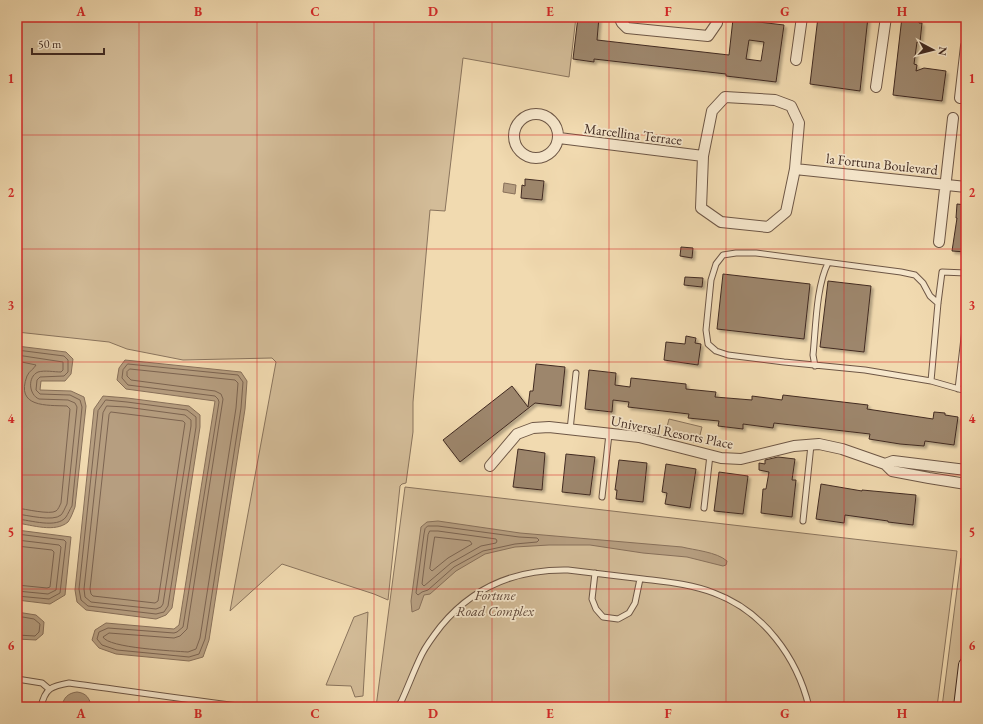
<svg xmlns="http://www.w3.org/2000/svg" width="983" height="724" viewBox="0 0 983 724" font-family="'EB Garamond',serif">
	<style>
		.green { fill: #d3bc98; stroke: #8a745d }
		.water { fill: #b69e80; stroke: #88705a }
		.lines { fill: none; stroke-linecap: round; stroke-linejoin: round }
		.shore { stroke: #7c6451; stroke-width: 1 }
		.building { fill: #9d866c; stroke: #422b22; fill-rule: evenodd; filter: url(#shadow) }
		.lane-casing { stroke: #6e5746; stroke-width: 7 }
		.street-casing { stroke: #6e5746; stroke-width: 12 }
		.secondary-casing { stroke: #422b22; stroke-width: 16 }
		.lane { stroke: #f6e7cc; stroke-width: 5 }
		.street { stroke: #f6e7cc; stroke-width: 10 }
		.secondary { stroke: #f6e7cc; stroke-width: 14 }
		.grid { fill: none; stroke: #d62828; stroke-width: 1; stroke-opacity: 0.55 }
		.labels { text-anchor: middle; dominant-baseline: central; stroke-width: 3.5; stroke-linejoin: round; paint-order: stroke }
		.street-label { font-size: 14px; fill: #422b22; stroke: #f6e7cc }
		.park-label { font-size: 14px; font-style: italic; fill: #5f483a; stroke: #f6e7cc }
		.neatline { fill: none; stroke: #d62828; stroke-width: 1.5 }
		.grid-label { font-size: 13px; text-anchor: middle; font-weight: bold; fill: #d62828 }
	</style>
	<defs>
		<filter id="shadow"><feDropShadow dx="2.5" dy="2.5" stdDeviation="1" flood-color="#0004"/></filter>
	</defs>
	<rect width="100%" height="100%" fill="#f1dab0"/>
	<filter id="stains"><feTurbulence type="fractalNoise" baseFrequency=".005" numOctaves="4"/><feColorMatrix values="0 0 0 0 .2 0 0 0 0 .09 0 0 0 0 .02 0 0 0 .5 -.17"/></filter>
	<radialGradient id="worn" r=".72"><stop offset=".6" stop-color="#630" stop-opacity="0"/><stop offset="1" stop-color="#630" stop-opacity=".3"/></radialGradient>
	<path class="green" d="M17,17h559l-7,60 -106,-19 -18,153 -15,-1 -17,192v30l-7,51 -4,1 -2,2 -12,114 -14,-6 -92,-30 -52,47 46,-249 -4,-4 -89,2 -56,-11 -18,-7 -92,-10z
		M669,419l33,8 -4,16 -33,-8z
		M405,487l552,64 -20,156h-561z
		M961,558l5,1v59l-11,89h-13z
		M368,612l-5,84 -8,1 -4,-11 -25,-1 28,-68z"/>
	<path class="water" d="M504,183l12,2 -1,9 -12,-2z
		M17,346l49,6 7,7 -2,15 -6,7h-24l-1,9 31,1 13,6 2,9 -11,101c-2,5 -4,11 -7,15 -13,11 -36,3 -51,1z
		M125,360l116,12 6,9 -2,28 -36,231 -6,17 -14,4 -73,-7 -17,-6 -7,-8 3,-10 11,-7 68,6 5,-4 36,-224 -89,-12 -9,-9 2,-12z
		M103,396l24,2 62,8 11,9v12l-28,181 -6,7 -10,4 -70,-9 -9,-8 -2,-12 19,-181z
		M438,521l82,12 162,14c12,3 35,5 45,14l-1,4 -3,1 -36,-9 -44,-4 -53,-8h-41l-34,2 -30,7 -29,17 -26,23 -6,1 -5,14 -7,3 -1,-11 10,-74 6,-5z
		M17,530l54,7 -6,58 -15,9 -33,-4z
		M17,612l19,3 8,7 -1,12 -7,6 -19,-1z
		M77,692c9,1 13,6 14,15h-29c1,-9 6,-14 15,-15z"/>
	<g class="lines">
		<path class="shore" d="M17,350l47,6 4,4v12l-4,4 -24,1 -3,3 -1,10 4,4 30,1 10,5 2,7 -10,99c-2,3 -4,8 -6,11 -9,12 -36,3 -49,2
			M17,355l46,7v8l-2,2c-7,0 -16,-2 -23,0 -11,5 -9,23 1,27l29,1 7,3 2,4 -10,97c-2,4 -4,9 -6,11 -8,7 -34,0 -44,-1
			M17,361l19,4c-2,4 -7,6 -9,11 -12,32 20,29 40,30l3,3 -9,94c-1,2 -3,7 -5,8 -6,4 -31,-2 -39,-3
			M128,364l110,11 5,7 -2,26 -36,231 -6,15 -10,3 -72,-7 -15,-5 -5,-6 2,-7 9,-4 66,5 3,-1 6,-5 36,-225 -1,-3 -3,-3 -87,-11 -6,-7 1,-8z
			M130,369l105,11 3,3 -2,25 -36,230 -4,11 -8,3c-14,-1 -80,-4 -85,-15l6,-4 65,5 6,-2 7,-7 36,-230 -2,-5 -6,-3 -84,-11 -4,-4v-4z
			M106,400l21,2 60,8 9,7v10l-28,179 -4,6 -8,2 -68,-8 -7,-6 -2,-11 19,-178z
			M107,406l19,1 59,8 6,5v6l-28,178 -2,3 -5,2 -65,-7 -6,-5 -1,-8 19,-176z
			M111,412l72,9 2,2 -27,178 -3,2 -62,-7 -2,-2 -1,-5 19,-174z
			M428,526h10l81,11 18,1 2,2 -2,2 -22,2 -32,7 -29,16 -26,23 -6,2 -4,3 -2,-2 8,-59 1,-5z
			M430,531h8l58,8 1,2 -1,2 -15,3 -30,17 -27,23 -2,-2 6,-49z
			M17,534l47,6 2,2 -6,51 -11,6 -32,-3
			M435,537l35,4 2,3 -24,14 -16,13 -2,-2z
			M17,540l42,5 2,2 -5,43 -8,4 -31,-3
			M17,546l35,4 2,2 -4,35 -3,1 -30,-3
			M17,616l17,3 6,5 -1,8 -4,4 -18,-1"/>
	</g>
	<path class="building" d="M578,17h21l-2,23 132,15 4,-36 51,6 -8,57 -50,-6v-2l-132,-15v3l-21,-3zM749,40l15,2 -3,19 -15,-2z
		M818,17h50l-8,74 -50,-7z
		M902,17h17v6h3l-2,19h-3l-3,22 3,1 -1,6 8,-3 22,3 -4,30 -49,-6z
		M525,179l19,2 -2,19 -21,-2 1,-13 3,1z
		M957,204l9,1v47l-14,-1 5,-33h-1z
		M681,247l12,1 -1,10 -12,-2z
		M723,274l87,10 -6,55 -87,-10z
		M685,277l18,1 -1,9 -18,-2z
		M828,281l43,5 -7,66 -44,-5z
		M686,336l10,2 -1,5 6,1 -3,21 -34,-5 2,-18 19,2z
		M536,364l29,3 -4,39 -26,-3 -75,59 -17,-22 69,-54 16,21 2,-16h3z
		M589,370l27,3 -1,12 15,2 1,-9 55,6v5l30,3 -1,5 37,3v-4l30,4 1,-5 85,10 -1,4 66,10 1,-7 11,1v2l13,2 -4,28 -29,-4 -1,5 -24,-2 -31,-5 1,-5 -96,-11 -1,5 -30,-4v5l-25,-3 1,-5 -31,-3 1,-4 -61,-7 1,-5 -16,-2 -1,12 -27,-3z
		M518,449l27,4 -3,37 -29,-3z
		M566,454l29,3 -5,38 -28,-3z
		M778,457l17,2 -3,21h4l-4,37 -31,-4 2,-24h3l3,-17 -10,-2v-7l6,1v-4z
		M619,460l28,3 -4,39 -27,-3 1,-9h-2z
		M666,464l30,5 -6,39 -25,-4 2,-11 -5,-1z
		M719,472l29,4 -5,38 -29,-3z
		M821,484l41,7v-1l54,5 -3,30 -25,-3v-1l-43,-6 -1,8 -28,-4z"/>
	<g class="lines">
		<g class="lane-casing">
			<path id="lane" d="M966,273l-24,-1 -4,31 -7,78 35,10
				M815,366l-2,-11c3,-28 3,-68 15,-92
				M931,381l-66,-11 -81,-8 -56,-7 -12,-4 -8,-7 -2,-14 5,-50 5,-16 7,-9 13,-2h20l145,19 14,3 8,8 7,13 8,7
				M958,389l8,-68
				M570,430l6,-57
				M602,497l7,-63
				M704,508l6,-53
				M803,521l8,-76
				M595,573l-3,26 4,10 7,8 15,2 11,-6 6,-10 5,-24
				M17,679l25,4 7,6
				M41,707c4,-19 11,-21 28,-24 59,8 119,17 178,24
				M397,707l4,-5c7,-15 13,-32 21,-48 5,-10 12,-19 19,-28 32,-39 75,-57 127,-56 25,3 50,6 75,9 24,3 48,5 71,14 49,18 83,64 95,114"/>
		</g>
		<g class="street-casing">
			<path id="street" d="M619,17l3,6 5,5 81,8 9,-13 1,-6
				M796,60l6,-43
				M876,87l10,-70
				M725,97l50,3 16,6 8,17 -4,46 -9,43 -18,15 -47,-5 -20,-14 2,-52 9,-45z
				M960,98l6,-52
				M514 136a22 22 0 1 1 44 0a22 22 0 1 1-44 0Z
				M559,138l144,18
				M795,169l171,18
				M939,242l14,-124
				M885,464l8,-3 73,9
				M490,466l27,-32 16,-6 16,-1 90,10 82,21 20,1 53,-13 25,-2 23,5 43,15 7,7 37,7 37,6"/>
		</g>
		<g class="secondary-casing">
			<path id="secondary" d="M961,707l5,-42"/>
		</g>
		<use href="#lane" class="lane"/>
		<use href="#street" class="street"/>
		<use href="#secondary" class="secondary"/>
	</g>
	<path class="grid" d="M139,17v690M257,17v690M374,17v690M492,17v690M609,17v690M726,17v690M844,17v690M17,135h949M17,249h949M17,362h949M17,475h949M17,589h949"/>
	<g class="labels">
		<g class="street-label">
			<text transform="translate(633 134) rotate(7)">Marcellina Terrace</text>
			<text transform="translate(882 164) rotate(6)">la Fortuna Boulevard</text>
			<text transform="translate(672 432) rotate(11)">Universal Resorts Place</text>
		</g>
		<g class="park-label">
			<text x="495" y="595">Fortune<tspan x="495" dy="16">Road Complex</tspan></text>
		</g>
	</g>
	<rect width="983" height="724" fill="none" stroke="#f1dab0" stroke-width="44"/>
	<g transform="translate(933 50) rotate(97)" stroke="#f6e7cc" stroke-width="3" paint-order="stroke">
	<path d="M0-3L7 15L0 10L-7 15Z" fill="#422b22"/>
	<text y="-6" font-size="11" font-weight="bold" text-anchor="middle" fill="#422b22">N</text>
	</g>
	<path d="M32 48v6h72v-6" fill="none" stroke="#422b22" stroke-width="2"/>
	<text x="38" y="48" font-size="12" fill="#422b22" stroke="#f6e7cc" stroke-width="3" paint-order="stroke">50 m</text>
	<rect x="22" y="22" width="939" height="680" class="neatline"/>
	<g class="grid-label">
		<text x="81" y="16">A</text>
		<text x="198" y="16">B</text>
		<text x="315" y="16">C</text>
		<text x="433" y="16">D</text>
		<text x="550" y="16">E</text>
		<text x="668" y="16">F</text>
		<text x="785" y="16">G</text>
		<text x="902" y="16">H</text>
		<text x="11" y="83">1</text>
		<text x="972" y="83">1</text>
		<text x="11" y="197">2</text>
		<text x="972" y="197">2</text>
		<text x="11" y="310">3</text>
		<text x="972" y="310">3</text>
		<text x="11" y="423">4</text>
		<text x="972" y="423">4</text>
		<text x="11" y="537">5</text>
		<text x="972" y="537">5</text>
		<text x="11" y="650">6</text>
		<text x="972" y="650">6</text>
		<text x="81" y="718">A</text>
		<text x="198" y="718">B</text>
		<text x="315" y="718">C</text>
		<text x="433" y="718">D</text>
		<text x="550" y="718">E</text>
		<text x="668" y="718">F</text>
		<text x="785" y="718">G</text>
		<text x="902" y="718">H</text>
	</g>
	<rect width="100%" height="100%" filter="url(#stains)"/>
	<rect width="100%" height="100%" fill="url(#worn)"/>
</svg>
